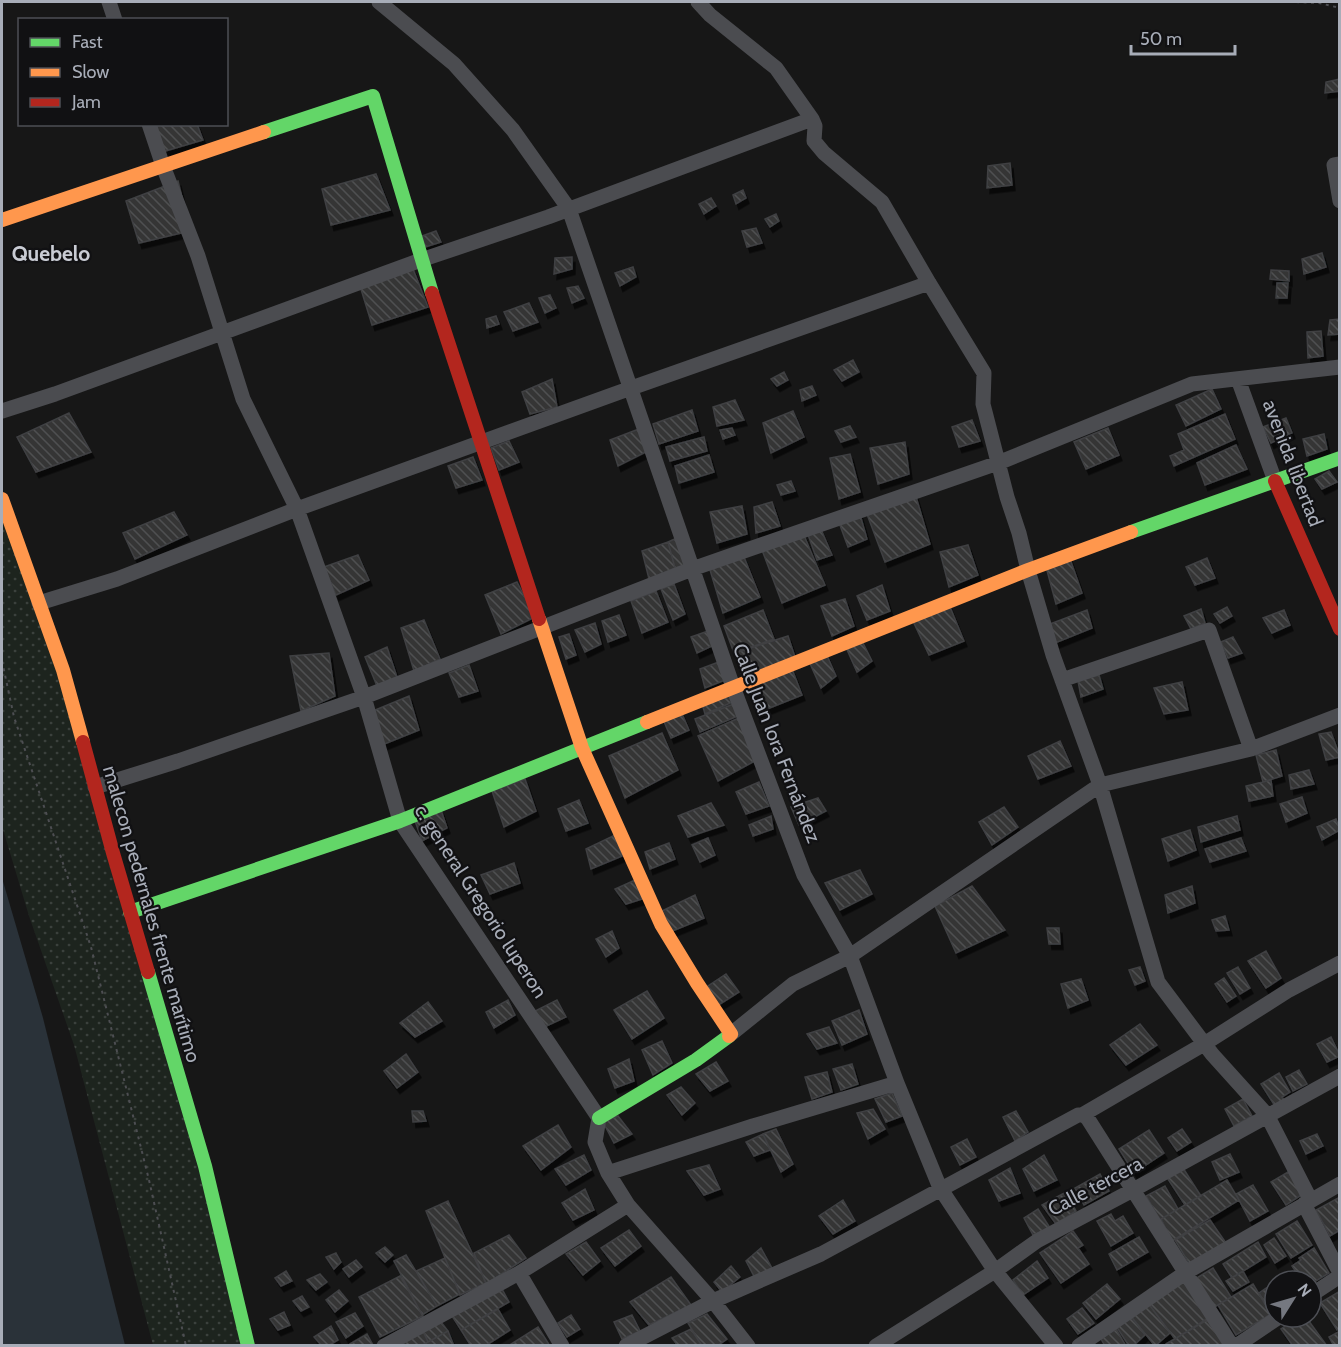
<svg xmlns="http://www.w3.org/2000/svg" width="1341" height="1347" viewBox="0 0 1341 1347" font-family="Cabin,sans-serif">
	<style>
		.green { fill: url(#green-dots) }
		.water { fill: #2a3239 }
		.building { fill: url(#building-back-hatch); stroke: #3f4043; stroke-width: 1.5; filter: url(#shadow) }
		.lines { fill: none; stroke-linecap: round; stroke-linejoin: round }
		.path { stroke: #4d4e52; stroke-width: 2; stroke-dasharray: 3 4.5; stroke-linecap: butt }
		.street { stroke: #4b4c50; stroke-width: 15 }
		.fast { stroke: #63d668; stroke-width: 14 }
		.slow { stroke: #ff974d; stroke-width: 14 }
		.jam { stroke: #b3261e; stroke-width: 14 }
		.labels { text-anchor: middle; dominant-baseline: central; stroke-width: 4.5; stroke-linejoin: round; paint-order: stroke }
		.street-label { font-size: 20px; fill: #a8adb8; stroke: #111113 }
		.neighbourhood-label { font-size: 21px; font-weight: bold; fill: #c9ccd4; stroke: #111113 }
	</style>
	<defs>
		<pattern id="green-dots" width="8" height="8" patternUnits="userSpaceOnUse" patternTransform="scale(1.5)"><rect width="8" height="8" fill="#1d241e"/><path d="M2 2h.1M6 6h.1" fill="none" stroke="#3b413d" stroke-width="1.8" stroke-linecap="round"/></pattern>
		<pattern id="building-back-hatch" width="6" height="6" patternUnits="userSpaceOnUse" patternTransform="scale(1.5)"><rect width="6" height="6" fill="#353536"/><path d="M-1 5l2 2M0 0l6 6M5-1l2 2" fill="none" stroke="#4f5051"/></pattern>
		<filter id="shadow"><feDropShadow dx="3" dy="5.5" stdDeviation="0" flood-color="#0009"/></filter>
	</defs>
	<rect width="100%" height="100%" fill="#171717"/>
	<path class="green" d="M2,513l55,158 191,674h-95l-79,-300 -45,-129 -27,-90z"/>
	<path class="water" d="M2,878l41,140 82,327h-123z"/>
	<path class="building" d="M1340,79v12l-15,2 1,-11z
		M154,124h43l6,16 -41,12z
		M1010,163l2,22 -25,3 1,-22z
		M376,174l14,36 -59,15 -9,-36z
		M178,181l12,50 -51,12 -13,-42z
		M743,190l3,8 -10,6 -3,-9z
		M711,198l5,8 -12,8 -5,-10z
		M776,214l3,7 -9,6 -5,-8z
		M756,228l6,15 -15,4 -5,-16z
		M436,231l5,11 -16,5 -3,-11z
		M1322,253l4,14 -22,7 -2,-15z
		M572,257v12l-18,5 1,-16z
		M633,267l3,10 -16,9 -5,-13z
		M413,269l15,38 -56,18 -12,-39z
		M1271,270l18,1v10l-19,-2z
		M1277,283h11l-1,15h-11z
		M578,286l6,12 -12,5 -5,-15z
		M550,295l6,13 -11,5 -6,-15z
		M529,303l9,19 -25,9 -9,-19z
		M496,316l3,8 -12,4 -1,-9z
		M1340,319v15l-12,1 2,-15z
		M1321,331l2,25 -15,2 -1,-26z
		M853,360l6,12 -17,9 -8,-11z
		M784,372l4,8 -11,6 -6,-7z
		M552,379l5,28 -27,7 -8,-22z
		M812,386l4,9 -14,6 -2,-11z
		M1212,389l9,20 -35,17 -10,-21z
		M735,400l9,20 -27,6 -4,-19z
		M692,410l6,21 -39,13 -6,-20z
		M793,411l11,26 -33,16 -8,-30z
		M69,413l22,39 -55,20 -19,-35z
		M1225,414l10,25 -61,27 -4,-10 14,-6 -6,-16z
		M1286,418l6,15 -21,10 -8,-16z
		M972,420l8,21 -21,6 -7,-20z
		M850,426l6,11 -15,5 -6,-11z
		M644,427l8,22 -34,17 -8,-26z
		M732,428l3,7 -12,4 -3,-9z
		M1108,428l11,27 -33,14 -12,-27z
		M1324,434l3,15 -20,7 -4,-17z
		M704,437l3,14 -37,10 -4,-14z
		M509,441l10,21 -20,8 -8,-22z
		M905,442l4,32 -31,10 -8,-36z
		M1236,445l11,24 -42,16 -8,-22z
		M850,454l10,38 -21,7 -9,-41z
		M709,455l5,17 -35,11 -4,-17z
		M473,457l9,23 -26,8 -8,-22z
		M1329,471l8,11 -15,7 -7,-10z
		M791,481l4,10 -14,4 -4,-10z
		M914,490l16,54 -45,18 -20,-53z
		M772,502l8,24 -24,7 -2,-26z
		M742,506l5,28 -30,9 -7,-31z
		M859,511l8,28 -19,8 -10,-27z
		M174,512l13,23 -52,24 -12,-26z
		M820,527l12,28 -15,5 -10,-28z
		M803,533l22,52 -43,18 -20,-53z
		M679,537l10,27 -14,4 -7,-26z
		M668,542l7,26 -26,11 -7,-28z
		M968,545l10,30 -29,12 -9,-35z
		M358,555l11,25 -33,15 -12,-28z
		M1069,556l13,37 -26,11 -11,-41z
		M744,557l16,40 -37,16 -13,-43z
		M1207,558l8,20 -20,7 -9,-18z
		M517,582l18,35 -34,17 -16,-39z
		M674,584l11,30 -12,6 -12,-31z
		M882,585l8,26 -23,9 -10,-24z
		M656,591l12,31 -26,11 -11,-32z
		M845,599l9,27 -22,10 -11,-30z
		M948,602l16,39 -35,14 -18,-38z
		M1227,607l5,9 -12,7 -6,-9z
		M1201,609l4,14 -14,6 -7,-13z
		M763,610l11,29 -40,14 -10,-27z
		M1087,610l5,18 -37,15 -5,-19z
		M1284,610l6,15 -18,8 -9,-15z
		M619,615l7,20 -18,7 -6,-21z
		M424,620l16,39 -26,12 -13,-43z
		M595,623l6,21 -16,8 -10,-22z
		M711,630l5,14 -19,9 -6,-16z
		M569,634l7,21 -10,4 -7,-22z
		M788,636l7,21 -52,21 -8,-25z
		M860,637l12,24 -15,11 -13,-29z
		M1233,637l9,16 -14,5 -7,-16z
		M387,647l10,30 -20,9 -12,-29z
		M825,651l11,25 -15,12 -13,-29z
		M329,653l6,43 -34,15 -11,-55z
		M724,660l6,18 -25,10 -5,-19z
		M469,665l9,26 -19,6 -10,-24z
		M792,669l10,26 -45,18 -9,-26z
		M1099,675l4,14 -22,8 -3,-16z
		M1182,682l6,28 -24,4 -10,-26z
		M731,689l4,12 -30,13 -4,-14z
		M409,696l10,34 -42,17 -9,-34z
		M736,703l4,12 -40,17 -5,-13z
		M680,709l9,21 -18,8 -9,-21z
		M741,717l14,44 -37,20 -20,-45z
		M1331,732l9,25 -14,3 -7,-26z
		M662,733l16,37 -53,28 -16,-42z
		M1060,741l11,25 -33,13 -10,-23z
		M1276,750l6,26 -19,6 -7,-27z
		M1309,770l5,14 -23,5 -2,-14z
		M525,779l11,32 -32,16 -12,-36z
		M1271,780l2,16 -24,5 -3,-15z
		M759,782l10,24 -23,8 -10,-22z
		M1302,797l5,16 -21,9 -6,-18z
		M818,798l8,13 -27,14 -8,-18z
		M579,800l9,23 -22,8 -8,-22z
		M711,803l13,22 -36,12 -10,-21z
		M1004,807l14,20 -26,18 -13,-23z
		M441,810l6,18 -25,13 -7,-20z
		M771,816l2,13 -20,7 -4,-11z
		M1237,816l3,14 -39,12 -3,-15z
		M1336,819l4,11 -18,10 -5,-13z
		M1190,830l6,20 -28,11 -6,-22z
		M615,835l7,21 -31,13 -5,-20z
		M708,838l7,17 -15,7 -8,-17z
		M1241,838l5,13 -36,11 -5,-13z
		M669,843l6,16 -25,10 -5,-17z
		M514,863l6,20 -30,11 -9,-19z
		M860,870l12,24 -32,16 -15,-27z
		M635,880l7,19 -16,5 -11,-15z
		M972,886l33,44 -49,23 -21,-47z
		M1192,886l3,17 -27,10 -3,-18z
		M695,895l9,23 -34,14 -8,-21z
		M1225,916l4,14 -13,1 -4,-11z
		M1047,928h12l1,16h-11z
		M612,931l7,17 -13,9 -10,-18z
		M1266,951l15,27 -15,10 -18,-27z
		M1140,967l5,14 -10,4 -6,-15z
		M1238,967l12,21 -10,6 -13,-21z
		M726,974l13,18 -22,14 -12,-18z
		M1224,978l12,18 -9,6 -12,-18z
		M1081,979l7,21 -20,8 -7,-24z
		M647,991l17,27 -32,21 -18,-29z
		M508,1000l7,15 -21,13 -8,-16z
		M557,1000l9,17 -28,13 -7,-17z
		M428,1002l14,19 -27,16 -15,-14z
		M859,1010l8,24 -25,11 -10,-24z
		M1140,1024l17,21 -31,20 -16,-20z
		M829,1027l8,16 -20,6 -10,-15z
		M1331,1037l9,19 -13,6 -10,-18z
		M662,1041l10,22 -19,12 -11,-25z
		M406,1054l12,18 -21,16 -13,-17z
		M629,1059l5,22 -19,7 -7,-19z
		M716,1062l12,19 -18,10 -14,-17z
		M852,1064l6,20 -17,6 -8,-21z
		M1299,1070l8,14 -14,7 -7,-14z
		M827,1072l5,20 -20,7 -7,-22z
		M1279,1073l11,19 -8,5 2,3 -9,6 -14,-22z
		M681,1087l14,16 -13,12 -15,-20z
		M892,1093l10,23 -16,6 -11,-23z
		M1243,1099l9,17 -18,10 -9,-17z
		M873,1109l12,20 -17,10 -11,-26z
		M412,1111h11l3,10 -13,1z
		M1016,1111l12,21 -13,9 -12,-24z
		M618,1116l14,18 -18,9 -11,-21z
		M558,1125l13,22 -30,23 -18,-24z
		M776,1129l17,35 -12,8 -18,-38z
		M1182,1129l9,13 -14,9 -9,-13z
		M1149,1130l15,23 -30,20 -15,-24z
		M763,1134l7,16 -16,6 -8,-14z
		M1317,1134l6,12 -17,8 -6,-13z
		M967,1139l9,18 -16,8 -9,-18z
		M1230,1154l9,18 -19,8 -8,-18z
		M584,1155l7,15 -25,15 -11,-16z
		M1044,1155l13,25 -23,11 -11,-22z
		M709,1165l11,24 -16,6 -17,-24z
		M1010,1168l10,25 -21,8 -10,-21z
		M1183,1168l18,28 -16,9 -19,-29z
		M1288,1172l15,22 -17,11 -15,-23z
		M1100,1174l9,17 -25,14 -9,-17z
		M1227,1180l12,20 -67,41 -11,-22z
		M1253,1185l15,26 -18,10 -14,-27z
		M1165,1186l13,23 -18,11 -14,-24z
		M585,1189l9,21 -21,10 -11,-17z
		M1066,1192l10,19 -20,13 -14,-19z
		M1340,1197v33l-10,6 -14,-26z
		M843,1200l12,21 -22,13 -14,-18z
		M448,1201l38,82 -26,12 -34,-84z
		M1038,1209l12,19 -17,7 -9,-17z
		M1111,1214l4,7 8,-5 10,17 -22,13 -14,-25z
		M1210,1220l16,23 -36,22 -15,-25z
		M1297,1221l15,24 -21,13 -15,-24z
		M629,1230l12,16 -26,20 -14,-18z
		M1073,1231l10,14 -5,3 11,16 -28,19 -21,-30z
		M509,1235l17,23 -40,26 -12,-31z
		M1139,1237l9,15 -31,18 -8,-16z
		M1274,1238l12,18 -11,7 -11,-18z
		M586,1242l14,19 -17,14 -17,-21z
		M1258,1242l8,15 -34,21 -9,-14z
		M385,1247l8,8 -8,7 -9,-9z
		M761,1248l12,22 -17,10 -10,-19z
		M1314,1248l15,25 -18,11v-3h-9l-10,-15 9,-6 -2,-2z
		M336,1253l5,9 -7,7 -8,-12z
		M406,1255l31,51 -15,9 -28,-54z
		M445,1258l15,36 -23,12 -21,-35z
		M356,1260l6,7 -13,10 -6,-8z
		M1037,1261l11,17 -25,17 -10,-15z
		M731,1266l9,11 -18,15 -8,-10z
		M1213,1268l18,29 -18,11 -18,-29z
		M286,1271l6,10 -11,5 -6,-8z
		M1243,1271l6,11 -16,9 -7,-10z
		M320,1274l7,8 -11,8 -9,-10z
		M400,1276l23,40 -43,21 -21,-40z
		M671,1277l20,28 -42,20 -19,-23z
		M1184,1277l26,40 -35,22 -27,-36z
		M1275,1282v21l-7,5 -9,-15z
		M1107,1284l13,15 -24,20 -13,-16z
		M1253,1284l18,30 -35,21 -18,-30z
		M501,1287l8,15 -48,28 -9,-14z
		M339,1290l9,11 -13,11 -9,-12z
		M1340,1291v37l-3,2 -17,-27z
		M302,1296l7,11 -8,4 -8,-10z
		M1148,1303l22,30 -15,13 -25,-31z
		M1082,1308l12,15 -16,11 -11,-15z
		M498,1309l12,21 -25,16h-14l-10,-16z
		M284,1312l6,13 -12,5 -8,-11z
		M355,1313l8,13 -17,12 -10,-16z
		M707,1314l20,25 -10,7h-15l-14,-23z
		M571,1315l9,14 -13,8 -9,-14z
		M632,1315l8,16 -18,8 -8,-17z
		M1130,1315l15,20 -12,11h-4l-13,-20z
		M1298,1317h8l21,29h-34l-12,-17z
		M1207,1320l18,25 -59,1v-2z
		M441,1322l7,9 -20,11 -5,-11z
		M331,1326l7,14 -10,6h-6l-8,-9z
		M538,1327l12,19h-42z
		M691,1329l11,17h-24l-6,-8z
		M1116,1329l10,17h-21l-4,-7z
		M448,1331l6,15h-33l7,-4z
		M1340,1331v15h-6l-5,-9z
		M424,1332l4,10 -7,4h-23z
		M367,1334l6,11 -23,1v-2z"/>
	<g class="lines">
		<path class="path" d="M1296,2l23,1 21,5
			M2,661l12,56 77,230 58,233 37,166"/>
		<path class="street" d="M109,2l6,18
			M379,2l75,62 59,66 56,79 164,478 71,188 46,81 47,127 43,105 55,83 61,75
			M698,2l12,13 66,53 36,51 3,7 -1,15 10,12 58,49 47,81 55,90 -1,31 24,93 12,36 9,37 25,85 47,130 58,197 54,72 55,61 43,84 -6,5 36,69
			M149,124l14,42 35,90 45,143 54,110 67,188 36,124 199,297 -4,24 13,31 20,32 85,96 35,45
			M1340,164l-6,1 6,36
			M1238,379l37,102
			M2,411l53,-17 366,-134 127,-43 264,-98
			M39,603l78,-24 180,-70 323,-117 309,-109
			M1062,680l147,-50 42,119
			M95,787l83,-26 186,-64 328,-128 306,-106 194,-79 148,-17
			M731,1034l62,-50 57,-28 250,-171 151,-36 89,-34
			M1082,1115l122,-71 85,-54 51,-27
			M608,1173l145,-47 144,-43
			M519,1273l43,73
			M1311,1295l29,-19
			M384,1346l135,-73 109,-68
			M626,1346l87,-45 108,-47 257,-139h6l4,4 144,227
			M876,1346l119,-75 42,-30 96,-51 207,-114
			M1079,1346l106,-73 155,-89
			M1236,1346l43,-29"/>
		<path class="fast" d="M264,132l109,-36 59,197
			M1131,532l209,-74
			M130,912l270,-91 247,-99
			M148,972l57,194 43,180
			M599,1118l97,-58 33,-24"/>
		<path class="slow" d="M2,220l262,-88
			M2,499l61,171 20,72
			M539,619l43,129 79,176 36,59 34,51 -2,2
			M647,722l381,-152 103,-38"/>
		<path class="jam" d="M432,293l107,326
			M1275,481l65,148
			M83,742l30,111 35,119"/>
	</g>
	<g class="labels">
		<g class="street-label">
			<text transform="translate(1293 463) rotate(69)">avenida libertad</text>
			<text transform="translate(777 743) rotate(69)">Calle Juan lora Fernández</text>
			<text transform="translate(481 901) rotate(57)">c. general Gregorio luperon</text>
			<text transform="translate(152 914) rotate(74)">malecon pedernales frente marítimo</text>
			<text transform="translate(1095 1186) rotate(-28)">Calle tercera</text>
		</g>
		<g class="neighbourhood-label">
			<text x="51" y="253">Quebelo</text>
		</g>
	</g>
	<rect width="1341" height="1347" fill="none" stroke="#a8adb8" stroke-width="6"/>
	<rect x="18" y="18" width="210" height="108" fill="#111113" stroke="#4d4f55" stroke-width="1.5"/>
	<rect x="30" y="38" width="30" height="9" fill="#63d668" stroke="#4d4f55" stroke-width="1.5"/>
	<text x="72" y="48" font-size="18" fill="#a8adb8">Fast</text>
	<rect x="30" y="68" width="30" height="9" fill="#ff974d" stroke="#4d4f55" stroke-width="1.5"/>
	<text x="72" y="78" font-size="18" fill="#a8adb8">Slow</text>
	<rect x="30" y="98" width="30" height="9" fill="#b3261e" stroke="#4d4f55" stroke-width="1.5"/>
	<text x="72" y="108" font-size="18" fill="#a8adb8">Jam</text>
	<g transform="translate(1293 1299) rotate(53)"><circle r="28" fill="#111113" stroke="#4d4f55" stroke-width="1.5"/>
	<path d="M0-4.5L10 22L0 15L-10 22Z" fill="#757880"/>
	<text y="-9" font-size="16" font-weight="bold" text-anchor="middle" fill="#a8adb8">N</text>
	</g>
	<path d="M1131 45v9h104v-9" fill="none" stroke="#a8adb8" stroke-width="3"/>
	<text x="1140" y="45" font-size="18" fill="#a8adb8" stroke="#111113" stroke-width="4.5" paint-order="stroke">50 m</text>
</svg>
